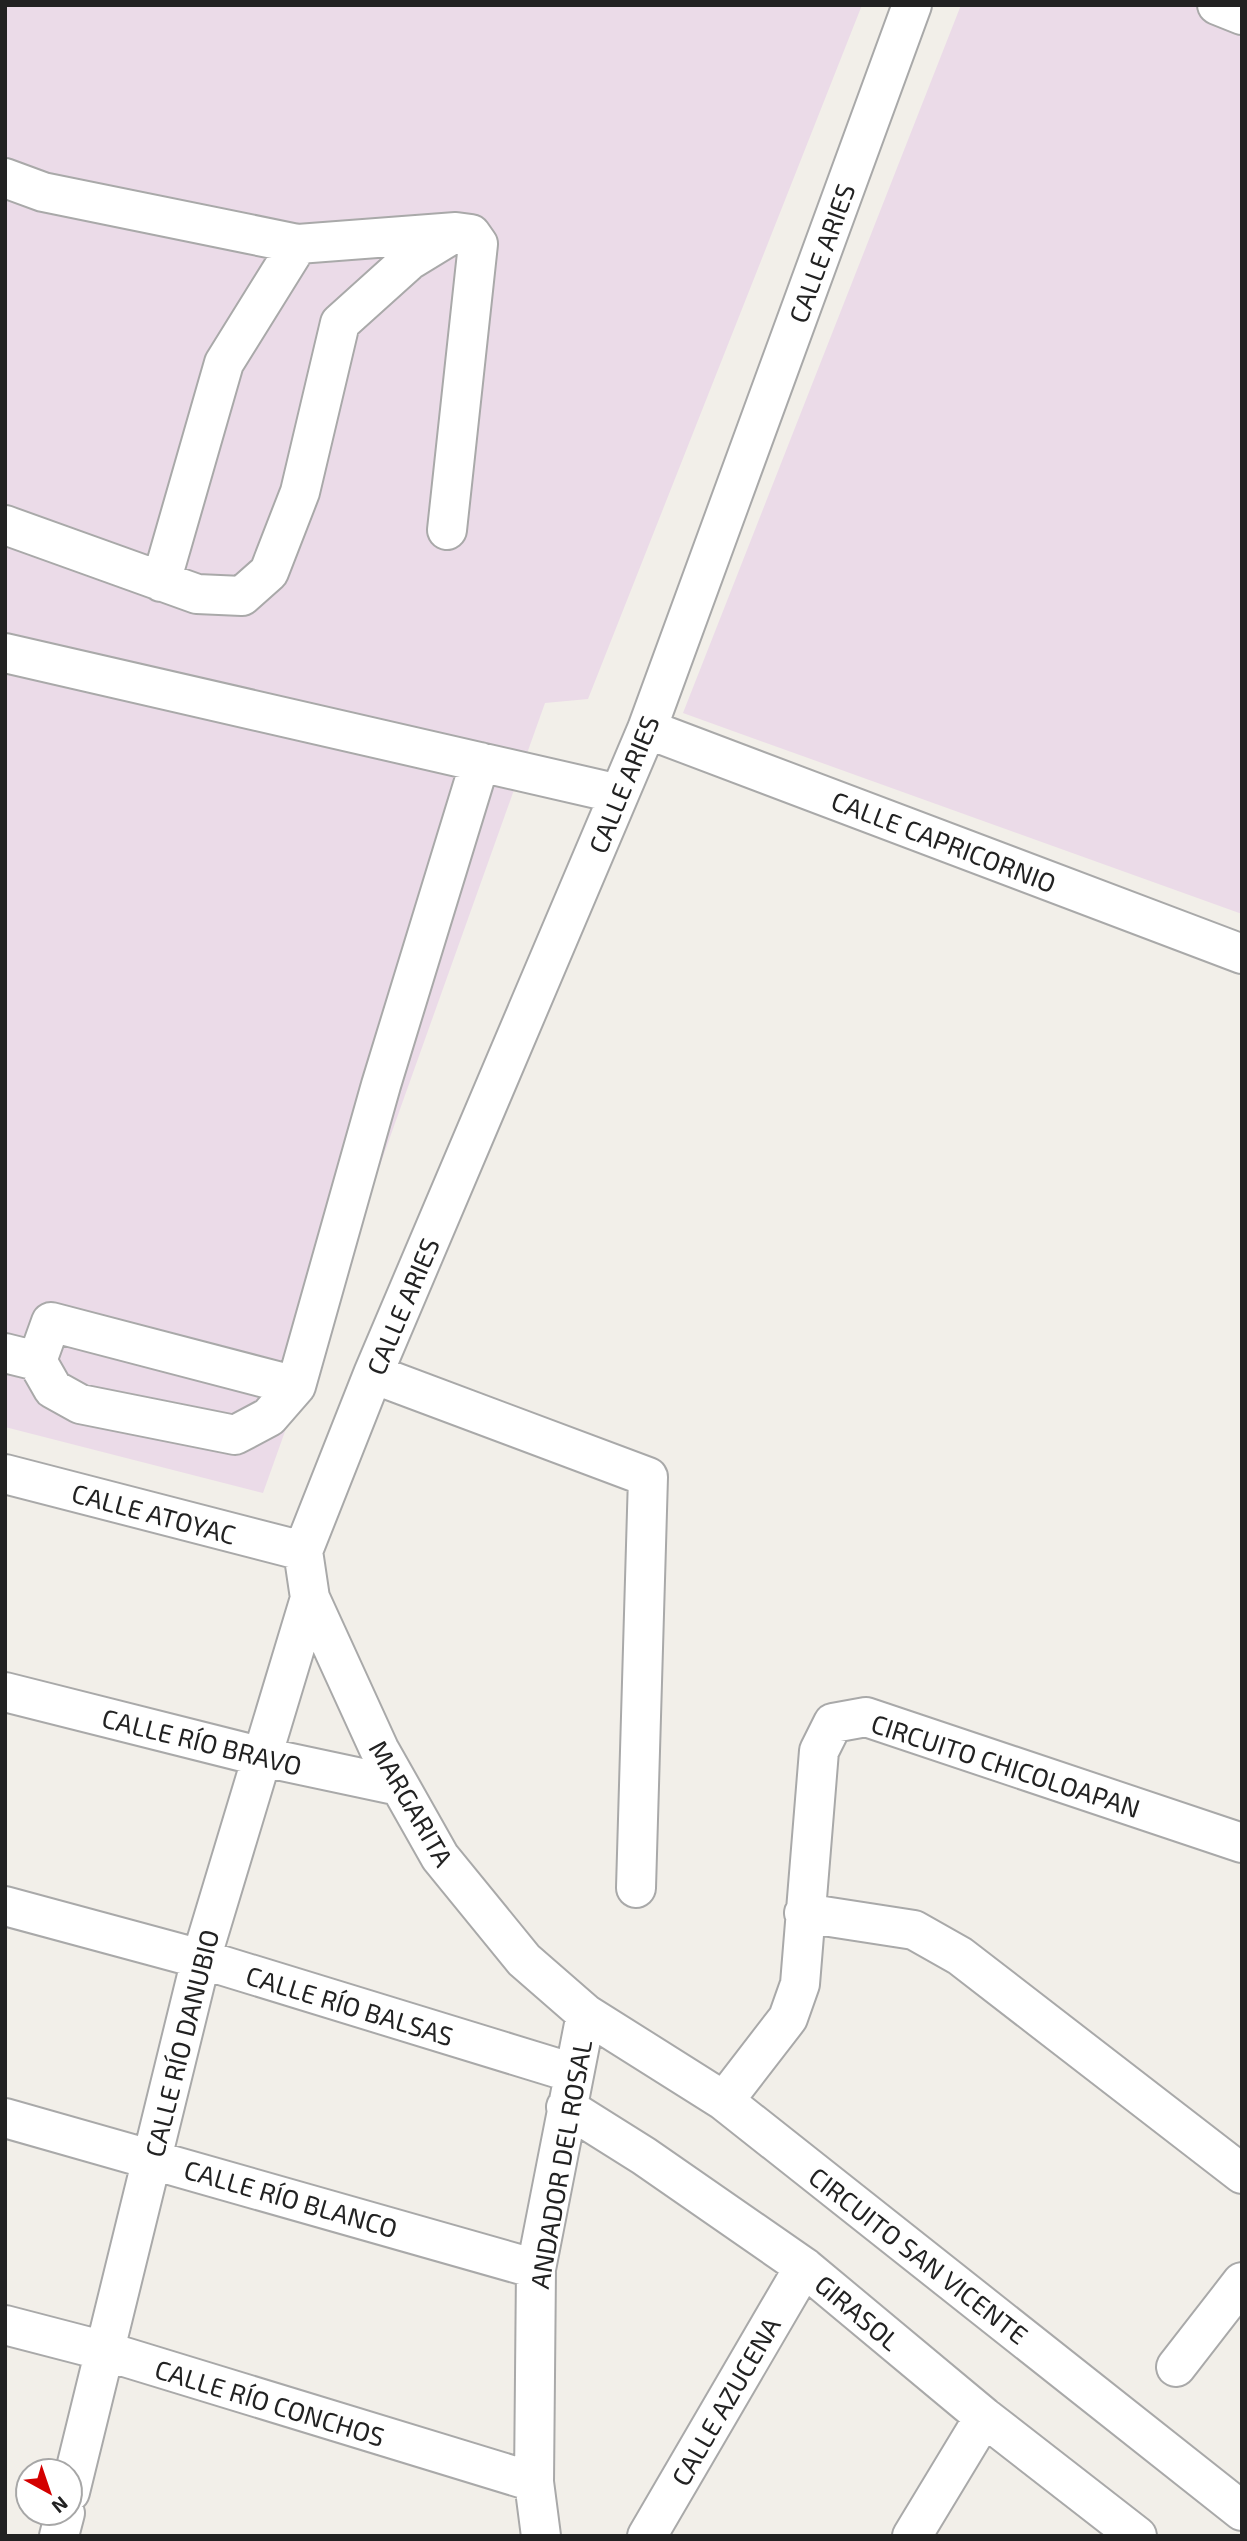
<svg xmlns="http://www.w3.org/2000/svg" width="1247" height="2541" viewBox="0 0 1247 2541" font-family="'Exo 2',sans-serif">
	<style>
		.industrial { fill: #ebdbe8 }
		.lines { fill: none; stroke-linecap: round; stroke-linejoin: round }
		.minor-casing { stroke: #a9a9a9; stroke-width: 42 }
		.minor { stroke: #fff; stroke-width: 38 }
		.labels { text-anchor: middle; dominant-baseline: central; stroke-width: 5; stroke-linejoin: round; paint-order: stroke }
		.street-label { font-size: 26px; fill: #222; stroke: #fff }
	</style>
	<rect width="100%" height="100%" fill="#f2efe9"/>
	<path class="industrial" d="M5,5h857l-274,694 -43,4 -282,790 -258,-66z
		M961,5h281v909l-559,-201z"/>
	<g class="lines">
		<g class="minor-casing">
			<path id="minor" d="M912,5l-265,724 -274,645 -70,177 7,47 69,151 61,108 84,103 62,54 138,87 518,410
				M1217,5l25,10
				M5,178l38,14 255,52 158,-12 15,2 7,10 -31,286
				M5,525l192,69 45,2 27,-24 31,-80 40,-169 70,-63 41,-25
				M161,582l63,-219 74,-119
				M5,653l614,141
				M647,729l595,225
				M5,1353l32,8
				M373,1374l275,103 -12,411
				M296,1386l-245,-64 -14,39 16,28 27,15 155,31 34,-18 27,-31 85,-301 99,-323
				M5,1474l298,77
				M5,1692l258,65 136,29
				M5,1906l196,53 372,114
				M804,1913l110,17 46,26 282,218
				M724,2101l64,-83 12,-34 19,-233 14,-28 33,-6 376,126
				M566,2107l78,49 160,111 180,150 153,119
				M5,2118l531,151
				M5,2325l100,26 429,131
				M1176,2367l66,-85
				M70,2492l131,-533 109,-361
				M59,2536l6,-23
				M541,2536l-7,-54 2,-213 50,-255
				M647,2536l157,-269
				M912,2536l72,-119"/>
		</g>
		<use href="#minor" class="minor"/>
	</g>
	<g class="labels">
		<g class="street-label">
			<text transform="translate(821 253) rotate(-70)">CALLE ARIES</text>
			<text transform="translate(623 784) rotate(-68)">CALLE ARIES</text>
			<text transform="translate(944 841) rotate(21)">CALLE CAPRICORNIO</text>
			<text transform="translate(402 1306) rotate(-67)">CALLE ARIES</text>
			<text transform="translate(154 1513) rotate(15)">CALLE ATOYAC</text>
			<text transform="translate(202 1741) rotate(14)">CALLE RÍO BRAVO</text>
			<text transform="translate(1006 1765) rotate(18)">CIRCUITO CHICOLOAPAN</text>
			<text transform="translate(412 1803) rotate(60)">MARGARITA</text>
			<text transform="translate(350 2005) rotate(17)">CALLE RÍO BALSAS</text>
			<text transform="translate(181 2043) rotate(-76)">CALLE RÍO DANUBIO</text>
			<text transform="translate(560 2164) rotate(-80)">ANDADOR DEL ROSAL</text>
			<text transform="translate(291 2198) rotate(16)">CALLE RÍO BLANCO</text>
			<text transform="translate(919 2255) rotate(38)">CIRCUITO SAN VICENTE</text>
			<text transform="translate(858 2312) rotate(40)">GIRASOL</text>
			<text transform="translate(725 2401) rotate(-60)">CALLE AZUCENA</text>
			<text transform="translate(270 2402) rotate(17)">CALLE RÍO CONCHOS</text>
		</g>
	</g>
	<rect width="1247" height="2541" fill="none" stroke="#222222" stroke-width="14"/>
	<g transform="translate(49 2492) rotate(140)"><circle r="33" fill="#ffffff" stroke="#a7a7a7" stroke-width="2"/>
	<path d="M0-5L12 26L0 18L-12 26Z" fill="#d40000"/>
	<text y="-10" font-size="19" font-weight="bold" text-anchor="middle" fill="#222222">N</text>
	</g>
</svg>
